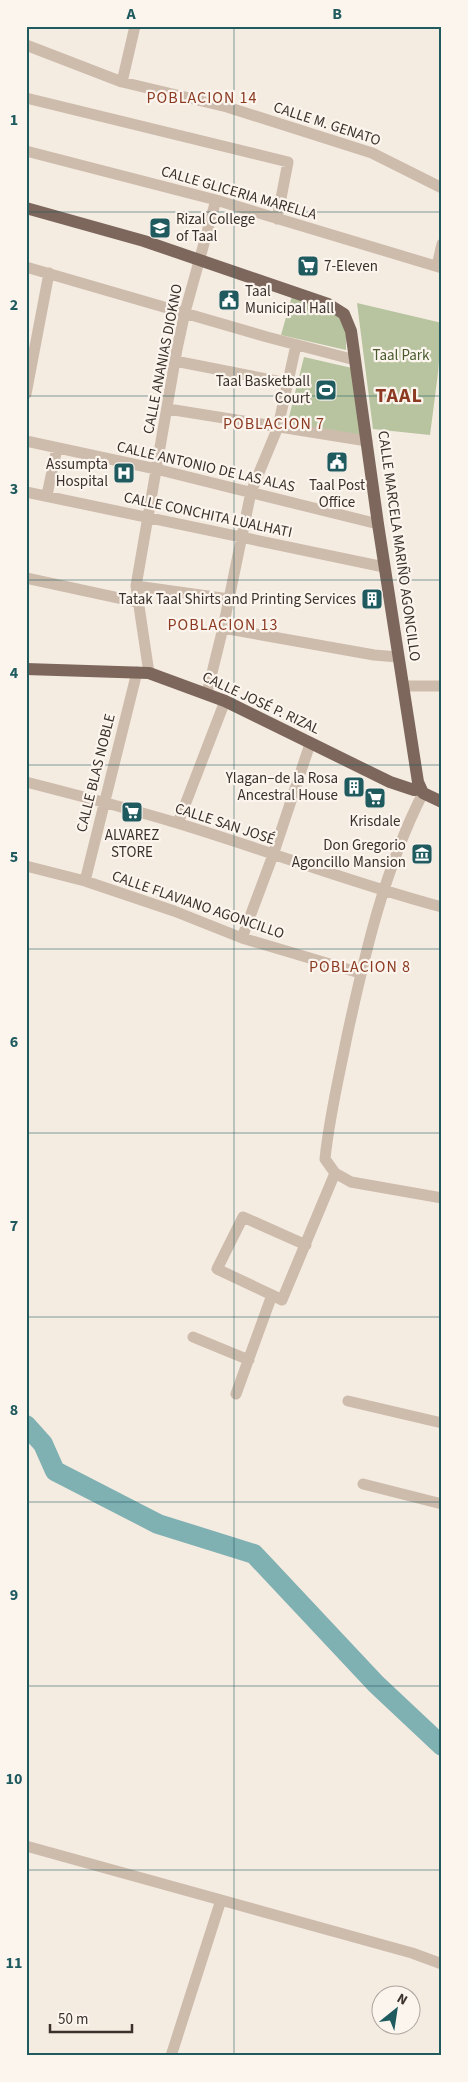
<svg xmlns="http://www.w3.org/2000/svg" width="468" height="2082" viewBox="0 0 468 2082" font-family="'Source Sans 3',sans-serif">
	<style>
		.green { fill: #b8c4a0 }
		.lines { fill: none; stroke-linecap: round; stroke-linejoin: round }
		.river { stroke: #7fb0b2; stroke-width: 20 }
		.minor { stroke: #cdbbac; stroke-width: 11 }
		.major { stroke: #7d675c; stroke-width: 12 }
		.grid { fill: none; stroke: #1f5a5e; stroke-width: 1; stroke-opacity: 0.55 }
		.labels { text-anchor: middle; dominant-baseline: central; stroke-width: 4.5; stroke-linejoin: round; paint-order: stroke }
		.street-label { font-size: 15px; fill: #3b302b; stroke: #fbf5ee }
		.poi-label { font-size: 15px; fill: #3b302b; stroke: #fbf5ee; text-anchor: end }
		.park-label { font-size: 15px; fill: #4a5a2e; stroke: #fbf5ee }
		.neighbourhood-label { font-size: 16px; letter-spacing: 1px; fill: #8c3b22; stroke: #fbf5ee }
		.district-label { font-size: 20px; font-weight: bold; letter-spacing: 1px; fill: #8c3b22; stroke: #fbf5ee }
		.neatline { fill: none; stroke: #1f5a5e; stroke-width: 2 }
		.grid-label { font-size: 16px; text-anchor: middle; font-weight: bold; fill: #1f5a5e }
	</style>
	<rect width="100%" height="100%" fill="#f4ebe1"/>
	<path class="green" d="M292,296c16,6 42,11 51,26 4,8 3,20 3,28l-65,-15z
		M357,303l85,20 -4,50 -8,62 -57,-6z
		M304,357l48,11 11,69 -72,-13 -2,-7z"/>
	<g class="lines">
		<path class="river" d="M26,1425l17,19 12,27 103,53 96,30 122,130 66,62"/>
		<path class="minor" d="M26,45l96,37 105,25 145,46 70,35
			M122,82l13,-56
			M26,98l262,64 -11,57
			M26,151l190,49 226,68
			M437,266l5,-22
			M26,267l241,70 88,23
			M175,361l112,22
			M26,394l23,-121
			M168,409l199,32
			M26,441l130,28 222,55
			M26,492l358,75
			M47,495l10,-47
			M26,578l111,24
			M136,586l93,13
			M223,628l151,27 24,2
			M149,673l-13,-87 41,-237 8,-37 31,-112
			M404,686h38
			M207,693l16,-65 28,-136 27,-65 18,-82
			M26,782c51,13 101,26 151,41 89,27 175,60 265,84
			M423,793c-39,77 -58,160 -76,243 -8,41 -18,82 -22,123l10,14 16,9 91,16
			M178,823l47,-122
			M26,866l59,15 89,30 68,27 118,35
			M85,881l52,-209
			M242,938l31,-83 37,-111
			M272,1295l-55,-26 26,-52 63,28
			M193,1337l56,23
			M236,1394l36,-99 10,5 53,-127
			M348,1401l94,22
			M363,1484l79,20
			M26,1846l386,107 30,11
			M171,2056l50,-156"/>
		<path class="major" d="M26,208l118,33 184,63 16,10 7,17 27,193 40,258 5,11 19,9
			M26,669l123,4 76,28 165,81 24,8 7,-1"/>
	</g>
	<path class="grid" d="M234,26v2030M26,212h416M26,396h416M26,580h416M26,765h416M26,949h416M26,1133h416M26,1317h416M26,1502h416M26,1686h416M26,1870h416"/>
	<defs>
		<g id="university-square" transform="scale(1.125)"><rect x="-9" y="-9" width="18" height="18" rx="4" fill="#1f5a5e" stroke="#fbf5ee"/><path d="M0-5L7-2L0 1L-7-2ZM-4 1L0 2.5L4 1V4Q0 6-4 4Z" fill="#fff"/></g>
		<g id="supermarket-square" transform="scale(1.125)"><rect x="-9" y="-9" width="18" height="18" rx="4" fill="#1f5a5e" stroke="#fbf5ee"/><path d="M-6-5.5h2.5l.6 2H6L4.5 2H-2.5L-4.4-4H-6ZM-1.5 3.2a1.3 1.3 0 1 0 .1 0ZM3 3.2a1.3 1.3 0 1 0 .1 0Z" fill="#fff"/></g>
		<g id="civic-square" transform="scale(1.125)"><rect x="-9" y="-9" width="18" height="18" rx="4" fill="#1f5a5e" stroke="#fbf5ee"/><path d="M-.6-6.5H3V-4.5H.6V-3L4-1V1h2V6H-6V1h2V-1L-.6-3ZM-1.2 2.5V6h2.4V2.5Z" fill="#fff"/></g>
		<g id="stadium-square" transform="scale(1.125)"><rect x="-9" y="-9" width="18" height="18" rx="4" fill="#1f5a5e" stroke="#fbf5ee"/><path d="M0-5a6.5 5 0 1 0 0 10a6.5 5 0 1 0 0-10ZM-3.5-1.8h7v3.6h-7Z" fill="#fff"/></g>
		<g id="hospital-square" transform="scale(1.125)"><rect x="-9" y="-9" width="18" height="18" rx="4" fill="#1f5a5e" stroke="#fbf5ee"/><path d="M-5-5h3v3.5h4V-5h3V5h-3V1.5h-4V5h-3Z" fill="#fff"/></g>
		<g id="building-square" transform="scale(1.125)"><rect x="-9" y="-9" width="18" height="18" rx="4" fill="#1f5a5e" stroke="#fbf5ee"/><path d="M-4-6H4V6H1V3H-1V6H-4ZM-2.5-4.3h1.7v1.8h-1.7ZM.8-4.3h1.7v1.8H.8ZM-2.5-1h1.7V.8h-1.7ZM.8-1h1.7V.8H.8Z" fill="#fff"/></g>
		<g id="museum-square" transform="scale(1.125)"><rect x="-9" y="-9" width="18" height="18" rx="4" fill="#1f5a5e" stroke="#fbf5ee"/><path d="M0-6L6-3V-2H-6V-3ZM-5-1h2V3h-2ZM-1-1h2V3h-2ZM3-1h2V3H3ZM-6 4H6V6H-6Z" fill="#fff"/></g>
	</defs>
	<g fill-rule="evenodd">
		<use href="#university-square" x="160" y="228"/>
		<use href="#supermarket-square" x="308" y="266"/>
		<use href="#civic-square" x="229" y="300"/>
		<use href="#stadium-square" x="326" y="390"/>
		<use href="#civic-square" x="337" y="462"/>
		<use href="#hospital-square" x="124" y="473"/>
		<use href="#building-square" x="372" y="599"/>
		<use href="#building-square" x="354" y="787"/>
		<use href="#supermarket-square" x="375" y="798"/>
		<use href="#supermarket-square" x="132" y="812"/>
		<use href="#museum-square" x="422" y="854"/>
	</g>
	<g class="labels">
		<g class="street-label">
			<text transform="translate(327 124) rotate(18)">CALLE M. GENATO</text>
			<text transform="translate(239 193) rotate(16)">CALLE GLICERIA MARELLA</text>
			<text transform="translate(163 359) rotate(-79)">CALLE ANANIAS DIOKNO</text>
			<text transform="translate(206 467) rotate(13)">CALLE ANTONIO DE LAS ALAS</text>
			<text transform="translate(208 515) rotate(12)">CALLE CONCHITA LUALHATI</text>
			<text transform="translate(399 546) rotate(82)">CALLE MARCELA MARIÑO AGONCILLO</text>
			<text transform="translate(261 703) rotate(25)">CALLE JOSÉ P. RIZAL</text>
			<text transform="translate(96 773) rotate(-76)">CALLE BLAS NOBLE</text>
			<text transform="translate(225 824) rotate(18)">CALLE SAN JOSÉ</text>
			<text transform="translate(198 905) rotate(19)">CALLE FLAVIANO AGONCILLO</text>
		</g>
		<g class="poi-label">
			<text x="176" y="219" text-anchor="start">Rizal College<tspan x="176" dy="17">of Taal</tspan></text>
			<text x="324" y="266" text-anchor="start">7-Eleven</text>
			<text x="245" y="291" text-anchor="start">Taal<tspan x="245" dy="17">Municipal Hall</tspan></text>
			<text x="310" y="381">Taal Basketball<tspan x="310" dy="17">Court</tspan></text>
			<text x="108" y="464">Assumpta<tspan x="108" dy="17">Hospital</tspan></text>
			<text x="337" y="485" text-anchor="middle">Taal Post<tspan x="337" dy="17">Office</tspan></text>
			<text x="356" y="599">Tatak Taal Shirts and Printing Services</text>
			<text x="338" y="778">Ylagan–de la Rosa<tspan x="338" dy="17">Ancestral House</tspan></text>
			<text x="375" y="821" text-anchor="middle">Krisdale</text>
			<text x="132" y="835" text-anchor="middle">ALVAREZ<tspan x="132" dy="17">STORE</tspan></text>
			<text x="406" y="845">Don Gregorio<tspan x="406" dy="17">Agoncillo Mansion</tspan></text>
		</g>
		<g class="park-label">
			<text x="401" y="355">Taal Park</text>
		</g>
		<g class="neighbourhood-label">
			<text x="202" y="98">POBLACION 14</text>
			<text x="274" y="424">POBLACION 7</text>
			<text x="223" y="625">POBLACION 13</text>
			<text x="360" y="967">POBLACION 8</text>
		</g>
		<g class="district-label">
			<text x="399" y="396">TAAL</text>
		</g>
	</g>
	<rect width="468" height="2082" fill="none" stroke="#fbf5ee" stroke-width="55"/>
	<g transform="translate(396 2010) rotate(30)"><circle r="24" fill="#fbf5ee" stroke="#aea6a0"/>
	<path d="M0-4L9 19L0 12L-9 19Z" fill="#1f5a5e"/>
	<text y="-8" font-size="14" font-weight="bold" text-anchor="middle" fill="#3b302b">N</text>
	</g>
	<path d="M50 2024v8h82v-8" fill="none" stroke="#3b302b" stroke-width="2.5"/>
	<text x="58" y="2024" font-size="15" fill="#3b302b" stroke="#fbf5ee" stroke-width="4" paint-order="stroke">50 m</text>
	<rect x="28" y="28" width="412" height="2026" class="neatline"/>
	<g class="grid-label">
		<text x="131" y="19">A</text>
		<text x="337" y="19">B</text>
		<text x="14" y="125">1</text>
		<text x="14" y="310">2</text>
		<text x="14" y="494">3</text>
		<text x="14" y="678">4</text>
		<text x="14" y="862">5</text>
		<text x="14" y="1047">6</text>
		<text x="14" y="1231">7</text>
		<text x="14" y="1415">8</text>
		<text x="14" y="1600">9</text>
		<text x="14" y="1784">10</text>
		<text x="14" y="1968">11</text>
	</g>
</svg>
